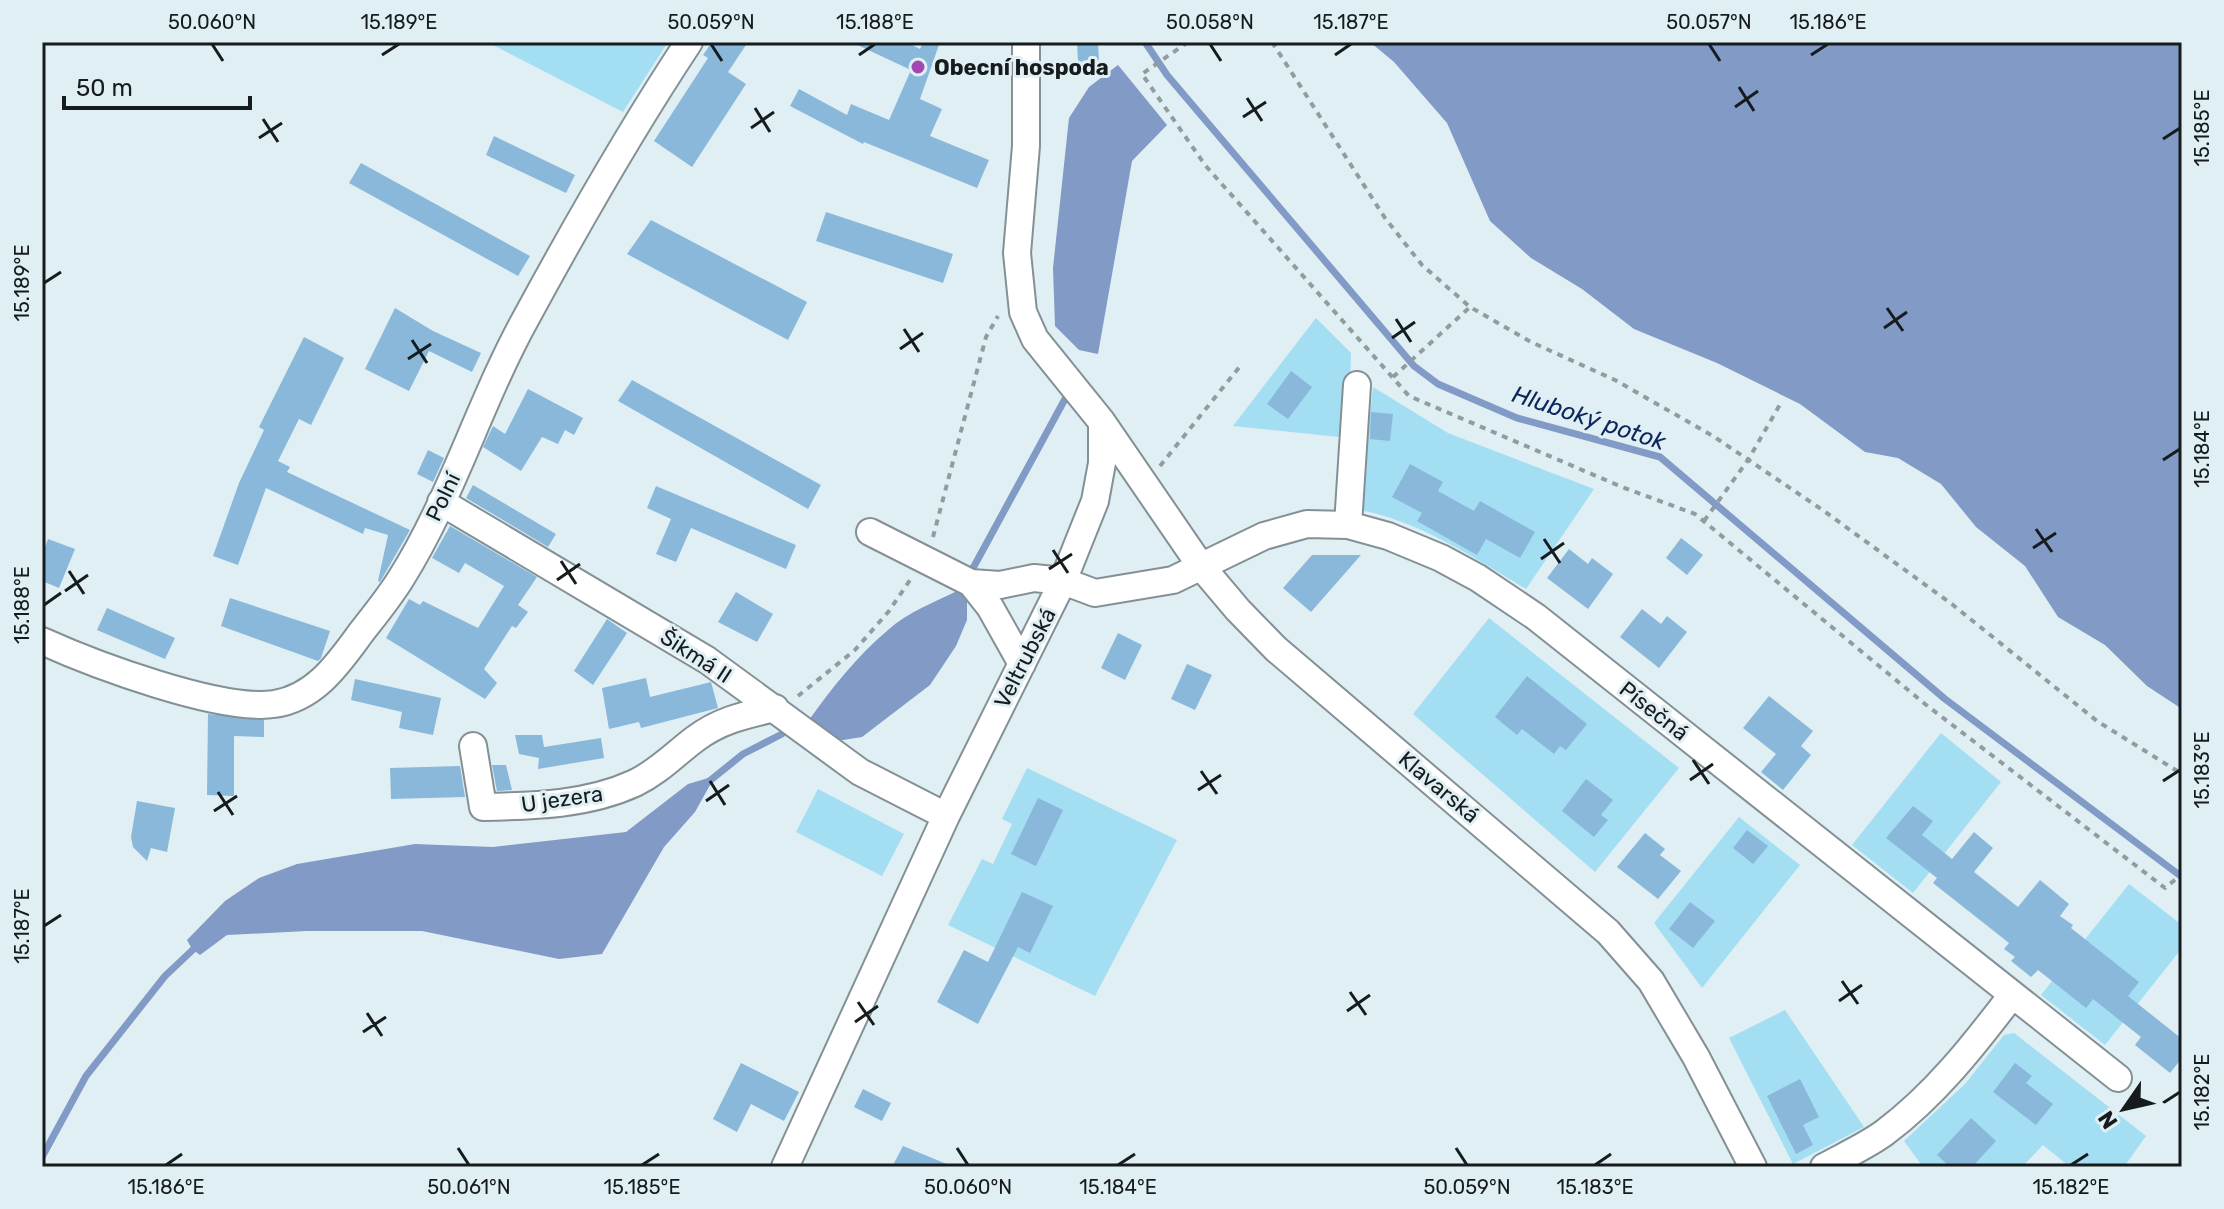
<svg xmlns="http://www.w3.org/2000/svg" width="2224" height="1209" viewBox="0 0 2224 1209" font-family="Rubik,sans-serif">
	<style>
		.green { fill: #a4def2 }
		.water { fill: #819ac6 }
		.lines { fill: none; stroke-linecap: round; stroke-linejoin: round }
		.stream { stroke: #819ac6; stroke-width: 7 }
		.building { fill: #89b8db }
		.minor-casing { stroke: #839196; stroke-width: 30 }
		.path { stroke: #919c9f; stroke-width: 4; stroke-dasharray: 6 6; stroke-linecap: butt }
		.minor { stroke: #fff; stroke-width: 26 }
		.ticks { fill: none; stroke: #161c1d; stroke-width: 3 }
		.poi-dot { fill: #a347b1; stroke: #e0eff4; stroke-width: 3 }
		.labels { text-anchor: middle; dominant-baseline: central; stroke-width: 6; stroke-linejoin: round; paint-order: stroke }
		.poi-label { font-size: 22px; font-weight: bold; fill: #161c1d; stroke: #e0eff4; text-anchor: start }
		.street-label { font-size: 22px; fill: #161c1d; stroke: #e0eff4 }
		.water-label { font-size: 24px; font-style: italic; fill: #0b275c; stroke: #e0eff4 }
		.neatline { fill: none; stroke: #161c1d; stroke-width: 3 }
		.ticks-label { font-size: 20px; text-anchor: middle; fill: #161c1d }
	</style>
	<rect width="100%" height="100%" fill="#e0eff4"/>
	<path class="green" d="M487,42h181l-45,70z
		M1316,318l35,35 -3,85 -115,-12z
		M1373,387l75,46 146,56 -68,100c-53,-32 -105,-67 -166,-79z
		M1489,618l190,150 -84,104 -182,-158z
		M1941,733l60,49 -88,111 -61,-48z
		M1027,768l150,72 -82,156 -147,-71 34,-66 11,5 19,-40 -10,-5z
		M818,789l86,45 -22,42 -86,-44z
		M1739,817l61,48 -98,123 -48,-65z
		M2129,884l53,41v23l-77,97 -64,-50z
		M1785,1010l79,117 -71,37 -64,-126z
		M2014,1033l132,103 -22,31h-54l-27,-22 -21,22h-99l-19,-26 61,-57 39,-49z"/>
	<path class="water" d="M1370,42h812v667l-35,-23 -42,-41 -47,-28 -33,-51 -49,-39 -35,-43 -43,-26 -33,-6 -65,-48 -83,-41 -83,-34 -52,-40 -51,-31 -41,-37 -43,-98 -53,-61z
		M1118,65l49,60 -35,36 -34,193 -19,-4 -24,-24 -2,-58 16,-150 20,-31z
		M959,590l8,7v23l-11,26 -26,39 -68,52 -25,4 -28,-21c23,-32 48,-64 79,-90 20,-18 47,-28 71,-40z
		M715,776l-20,36 -31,35 -62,107 -43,5 -137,-28h-115l-80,4 -27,20 -8,-6 -5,-9 38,-39 34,-23 38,-14 118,-20 78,3 133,-15 62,-48z"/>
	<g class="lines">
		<path class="stream" d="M1145,42l22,33 247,291 24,18 79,34 143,39 285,242 237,178
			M972,570l93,-171
			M707,783l36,-29 39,-20
			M42,1157l44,-81 79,-100 35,-33"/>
	</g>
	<path class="building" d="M712,42h36l-20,30 18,12 -54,83 -38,-26 54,-83 -5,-3z
		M851,42h55l14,7 3,-7h17l-20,57 22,10 -12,27 59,24 -12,28 -113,-46 -1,2 -73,-38 9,-17 48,26 4,-11 38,16 22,-50z
		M1077,42h21l1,18 -21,2z
		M494,136l81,39 -9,18 -80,-38z
		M361,163l169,93 -12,20 -169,-93z
		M826,212l127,42 -10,29 -127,-42z
		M651,220l156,82 -19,38 -161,-86z
		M395,308l38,23 48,22 -9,19 -43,-21 -20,40 -44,-22z
		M304,337l40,21 -33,67 -12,-6 -21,42 12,6 -3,5 123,58 -30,52 -2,-1 10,-46 -23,-7 -2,6 -97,-46 -28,77 -25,-9 26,-73 25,-53 -5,-3z
		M1291,371l21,16 -24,32 -21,-15z
		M632,380l189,105 -13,24 -190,-108z
		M528,389l55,29 -9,17 -9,-5 -7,14 -16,-7 -21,34 -38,-24 10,-21 12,8z
		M1371,412l22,2 -3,27 -20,-2z
		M428,450l16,8 -11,24 -16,-8z
		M1410,464l33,18 -5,9 36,20 6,-10 55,31 -15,26 -34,-19 -9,16 -60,-34 5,-8 -30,-16z
		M473,485l83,49 -8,13 -82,-49z
		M656,486l140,59 -10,24 -95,-41 -15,34 -20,-8 15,-35 -24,-11z
		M450,526l87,51 -19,28 10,7 -12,16 -4,-2 -28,43 13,14 -12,16 -99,-61 23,-39 11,6 3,-4 55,27 26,-42 -39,-23 -6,10 -27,-15z
		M1681,538l22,17 -16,20 -21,-17z
		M48,539l27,10 -16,39 -17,-7v-26z
		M1569,549l19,15 4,-6 21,16 -25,35 -41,-31z
		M1312,555h49l-50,57 -28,-24z
		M736,592l37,22 -16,28 -39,-20z
		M230,598l100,33 -9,27 -3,3 -97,-35z
		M107,608l68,30 -10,21 -68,-29z
		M1642,609l19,15 6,-8 20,16 -28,36 -39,-31z
		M607,619l20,14 -34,52 -19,-14z
		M1118,633l24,12 -17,35 -24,-12z
		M1187,664l25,11 -17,35 -24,-11z
		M1527,676l60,48 -21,26 -6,-4 -6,8 -32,-25 -5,6 -22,-18z
		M646,678l4,19 61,-15 7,26 -77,20 -2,-6 -30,7 -7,-41z
		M355,679l86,19 -8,37 -34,-7 3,-16 -51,-12z
		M1769,696l44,35 -12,15 10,9 -28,35 -22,-18 15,-18 -33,-26z
		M208,714l56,6v17l-30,-1v60l-27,-1z
		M515,735h27l2,12 57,-9 3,20 -66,11 1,-11 -20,-4z
		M492,765h14l6,25 -15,1z
		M460,766l5,31 -74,2 -1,-31z
		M1586,779l27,21 -12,15 7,5 -14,17 -32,-26z
		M1038,798l25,12 -27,56 -25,-12z
		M137,801l38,7 -8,44 -16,-4 -4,13 -14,-14 -2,-10z
		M1913,806l20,15 -11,14 30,24 22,-27 19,16 -19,24 44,35 22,-27 29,24 -9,12 13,9 -2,3 68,54 -11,14 54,43v19l-12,15 -35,-28 6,-8 -48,-38 -7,9 -48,-38 -7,7 -20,-16 4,-4 -11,-8 5,-6 -76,-60 4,-5 -51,-40z
		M1747,830l21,16 -15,18 -20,-16z
		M1645,833l20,16 -5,6 21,16 -23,28 -41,-32z
		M1022,892l31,14 -23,47 -12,-6 -40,77 -41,-22 27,-52 24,12z
		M1690,902l25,19 -22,27 -24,-19z
		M741,1063l58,29 -15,29 -33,-17 -14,28 -24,-13z
		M2015,1063l17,13 -6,7 27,21 -17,21 -43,-33z
		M1800,1079l19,38 -16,8 10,20 -17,9 -29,-58z
		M863,1089l28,14 -9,18 -28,-14z
		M1971,1118l25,23 -24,26h-22l-13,-12z
		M903,1146l51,21h-62z"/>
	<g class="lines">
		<g class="minor-casing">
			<path id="minor" d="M1102,422l98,143 38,45 38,39 332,283 43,49 45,76 57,110
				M441,502l266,158 153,112 86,44
				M1348,525l9,-140
				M870,532l101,51 29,2 34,-7 29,3 32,12 78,-13 91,-44 43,-12 41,1 40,11 53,22 37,20 58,39 582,461
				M971,583l19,24 32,57
				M42,641c51,23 178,71 232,63 41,-6 64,-40 86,-70 14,-18 28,-35 40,-54 52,-82 79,-177 126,-262 51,-94 104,-187 163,-276
				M473,746l10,61c52,-1 104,-2 152,-24 23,-11 40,-29 60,-44 25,-19 50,-24 80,-31
				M785,1167l161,-351 117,-235 32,-80 7,-38v-41l-67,-83 -12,-27 -6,-59 9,-107v-104
				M1824,1167c20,-11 42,-21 60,-34 51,-38 90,-88 128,-138"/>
		</g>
		<path class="path" d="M1188,42l-46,32 63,91 204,231 213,91 73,27 230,190 240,184 17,-14
			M1272,42l113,176 37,47 48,42 61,35 84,38 98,56 111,75 129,94 144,116 85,53
			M1393,377l77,-70
			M1160,466l81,-101
			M1704,521l44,-61 34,-59
			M933,537l53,-200 12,-21
			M798,696l57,-46 34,-39 21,-31"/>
		<use href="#minor" class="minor"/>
	</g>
	<path class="ticks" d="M212,44l11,17M711,44l11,17M1210,44l11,17M1709,44l11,17M382,55l17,-11M859,55l16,-11M1335,55l16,-11M1811,55l17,-11M1739,87l15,24M1247,98l15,23M1735,107l23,-16M755,108l15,24M1243,117l23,-15M263,119l15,23M751,128l23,-16M259,138l23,-15M2163,139l17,-11M44,283l17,-11M1887,308l16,23M1396,319l15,23M1884,328l23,-16M904,329l15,23M1392,338l23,-16M412,340l15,23M900,349l23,-16M408,359l23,-15M2163,460l17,-11M2036,529l16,23M1544,539l16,24M2033,548l23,-15M1053,550l15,23M1541,559l23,-16M561,561l15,23M1049,569l23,-15M69,571l15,23M557,580l23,-16M65,591l23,-16M44,605l17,-12M1693,760l16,24M1201,771l16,23M1690,780l23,-16M710,781l15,24M2163,781l17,-11M1198,790l23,-15M218,792l15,23M706,801l23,-16M214,811l23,-15M44,926l17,-11M1842,981l16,23M1350,992l16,23M1839,1001l23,-16M858,1002l16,23M1347,1011l23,-16M367,1013l15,23M855,1022l23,-16M363,1032l23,-15M2163,1103l17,-11M458,1148l11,17M957,1148l11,17M1456,1148l11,17M166,1165l16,-11M642,1165l17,-11M1118,1165l17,-11M1595,1165l16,-11M2071,1165l17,-11"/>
	<circle class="poi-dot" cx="918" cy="67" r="8"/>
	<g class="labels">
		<g class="poi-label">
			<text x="934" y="67">Obecní hospoda</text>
		</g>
		<g class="street-label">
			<text transform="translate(443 497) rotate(-64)">Polní</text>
			<text transform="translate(696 656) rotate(33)">Šikmá II</text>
			<text transform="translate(1025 658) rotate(-63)">Veltrubská</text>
			<text transform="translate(1654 711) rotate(38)">Písečná</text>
			<text transform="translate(1439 787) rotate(40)">Klavarská</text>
			<text transform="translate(562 799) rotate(-8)">U jezera</text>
		</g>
		<g class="water-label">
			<text transform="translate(1589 418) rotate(18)">Hluboký potok</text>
		</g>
	</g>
	<rect width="2224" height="1209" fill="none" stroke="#e0eff4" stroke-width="88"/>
	<g transform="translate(2124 1109) rotate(236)" stroke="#e0eff4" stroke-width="6" paint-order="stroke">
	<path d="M0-6L14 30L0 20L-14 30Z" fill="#161c1d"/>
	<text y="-12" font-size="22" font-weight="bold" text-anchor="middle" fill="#161c1d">N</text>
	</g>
	<path d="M64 96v12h186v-12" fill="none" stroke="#161c1d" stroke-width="4"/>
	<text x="76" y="96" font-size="24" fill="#161c1d" stroke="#e0eff4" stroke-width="6" paint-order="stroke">50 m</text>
	<rect x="44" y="44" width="2136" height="1121" class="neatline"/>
	<g class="ticks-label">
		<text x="212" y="29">50.060°N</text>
		<text x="399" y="29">15.189°E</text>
		<text x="711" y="29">50.059°N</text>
		<text x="875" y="29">15.188°E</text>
		<text x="1210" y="29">50.058°N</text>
		<text x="1351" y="29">15.187°E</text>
		<text x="1709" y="29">50.057°N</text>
		<text x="1828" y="29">15.186°E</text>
		<text transform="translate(2202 128) rotate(-90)" y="7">15.185°E</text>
		<text transform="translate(22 283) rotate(-90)" y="7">15.189°E</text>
		<text transform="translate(2202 449) rotate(-90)" y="7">15.184°E</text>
		<text transform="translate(22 605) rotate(-90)" y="7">15.188°E</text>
		<text transform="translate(2202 770) rotate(-90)" y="7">15.183°E</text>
		<text transform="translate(22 926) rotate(-90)" y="7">15.187°E</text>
		<text transform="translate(2202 1092) rotate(-90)" y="7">15.182°E</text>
		<text x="166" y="1194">15.186°E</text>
		<text x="469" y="1194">50.061°N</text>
		<text x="642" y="1194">15.185°E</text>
		<text x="968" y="1194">50.060°N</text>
		<text x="1118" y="1194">15.184°E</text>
		<text x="1467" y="1194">50.059°N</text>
		<text x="1595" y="1194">15.183°E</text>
		<text x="2071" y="1194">15.182°E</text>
	</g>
</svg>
